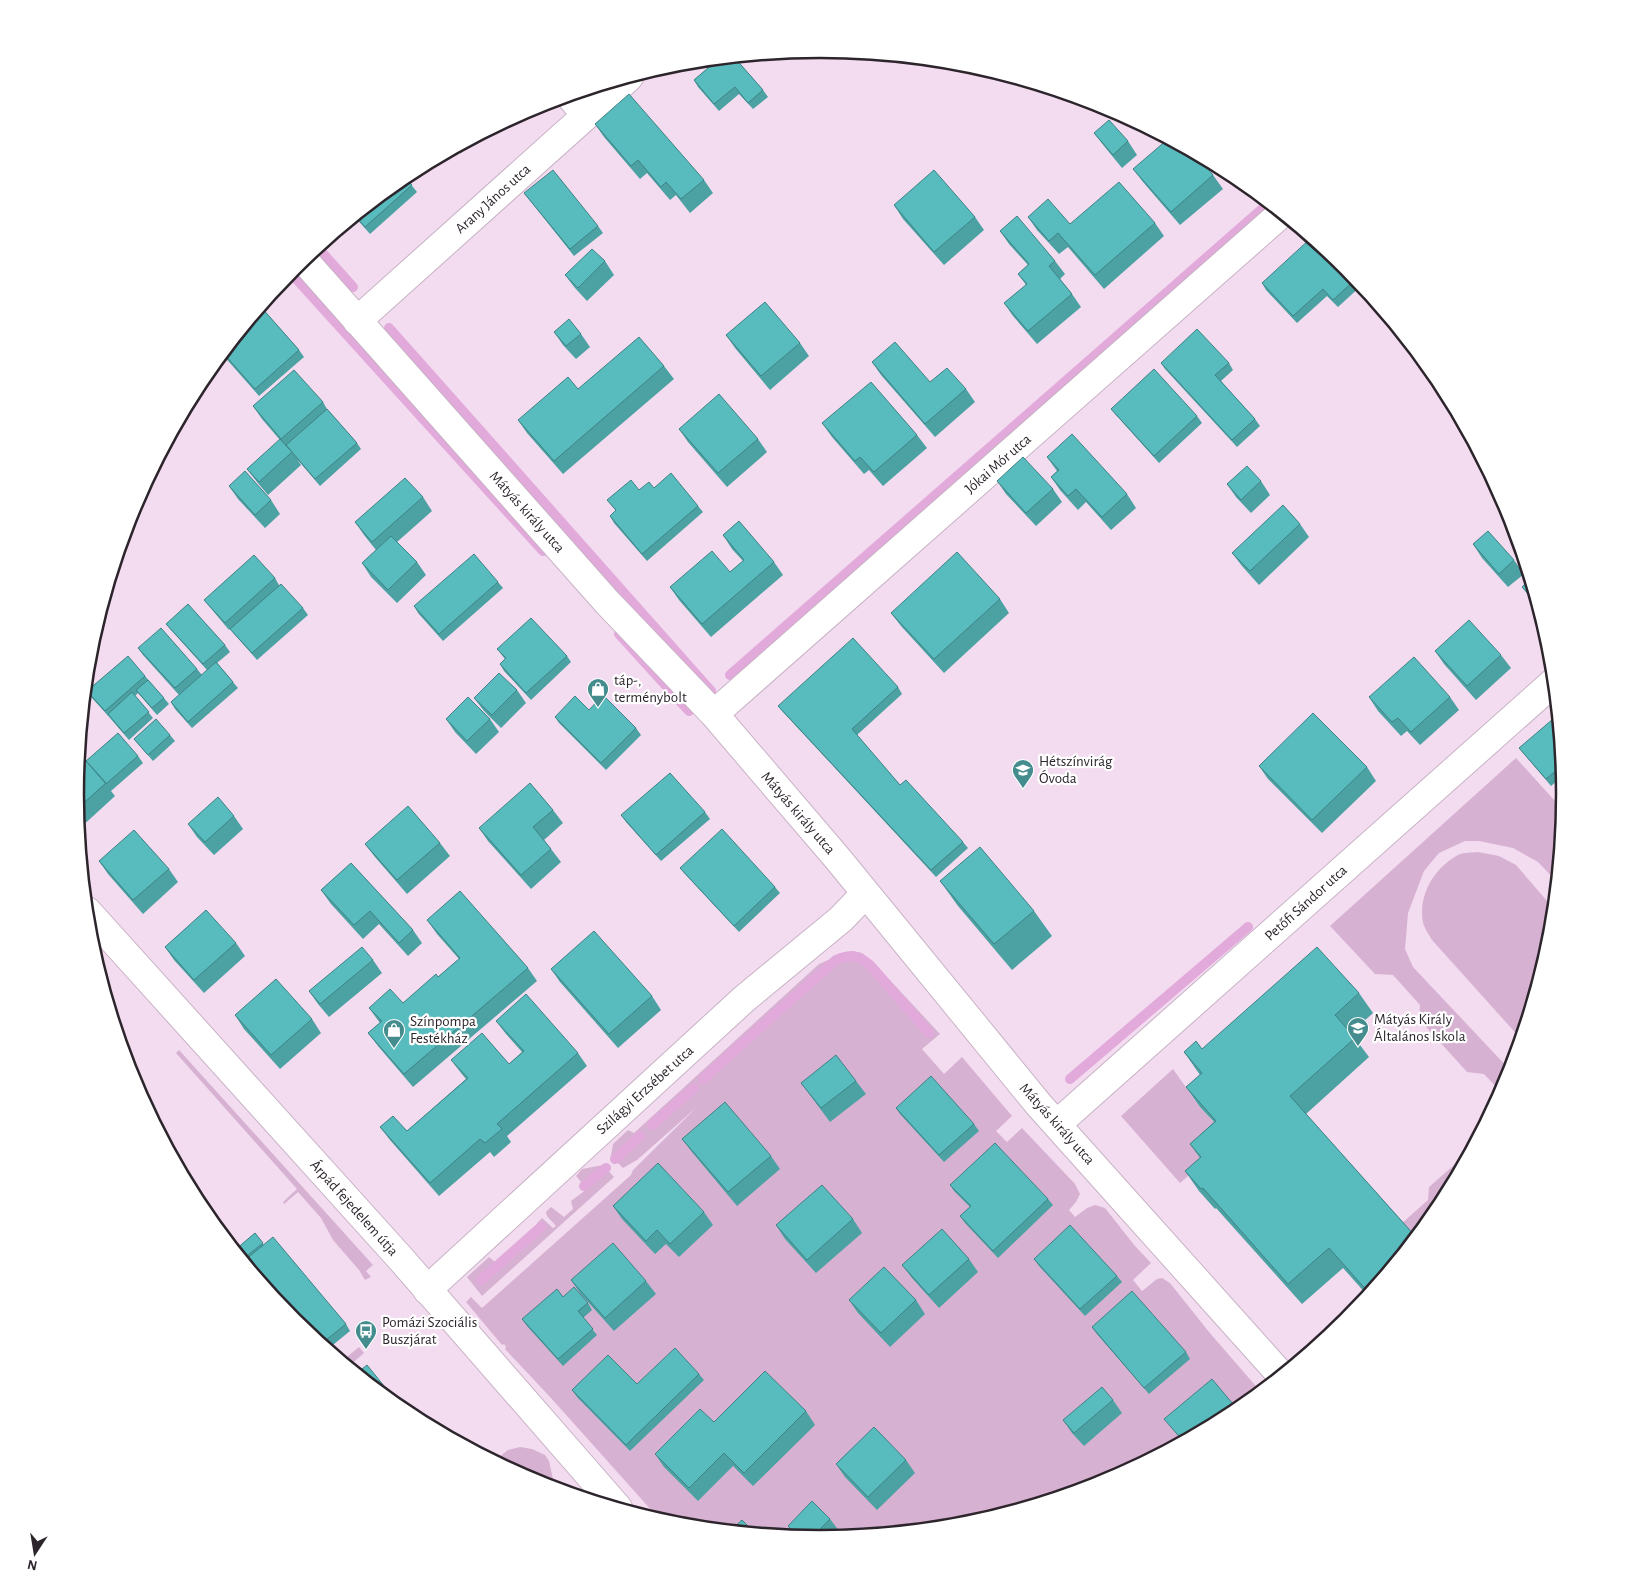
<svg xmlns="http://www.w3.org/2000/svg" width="1641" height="1588" viewBox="0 0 1641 1588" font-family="'Alegreya Sans',sans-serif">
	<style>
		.green { fill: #d7b1d2 }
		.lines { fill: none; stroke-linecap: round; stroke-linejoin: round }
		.stream { stroke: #e2a9db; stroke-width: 10 }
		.minor-casing { stroke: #c8b2c5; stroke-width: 30 }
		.secondary-casing { stroke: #c8b2c5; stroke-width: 30 }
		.minor { stroke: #fff; stroke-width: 28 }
		.secondary { stroke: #fff; stroke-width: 28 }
		.wall { fill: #4ca1a3 }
		.building { fill: #58bbbe; stroke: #3e8385 }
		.labels { text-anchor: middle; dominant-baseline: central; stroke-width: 4.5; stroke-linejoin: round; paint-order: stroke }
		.street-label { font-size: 15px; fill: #2d252c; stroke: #fff }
		.poi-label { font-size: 15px; fill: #2d252c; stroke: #fff; text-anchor: start }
		.rim { fill: none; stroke: #2d252c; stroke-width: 2.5 }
	</style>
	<rect width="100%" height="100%" fill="#f3dcf0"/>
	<path class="green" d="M1516,758l48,53 -7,71 -19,-20 -25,-14 -34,-7h-14l-26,12 -15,18 -16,42 -3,36 8,18 98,104 -9,22 -18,-19 -17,-2 -48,-53 1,-14 -27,-30 -18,-1 -45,-48z
		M1478,852l21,4 17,9 38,44 -3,31 -30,99 -89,-99c-3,-5 -7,-11 -9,-17 -5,-28 11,-55 35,-68 6,-3 14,-2 20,-3z
		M853,951l9,2 12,10 66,71 -18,15 22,25 18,-17 50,59 -16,15 11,11 15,-14 53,56 5,10 -4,8 -7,8 6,7 12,-9 8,-3 10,3 30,38 16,17 -18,17 9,11 15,-12 5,-1 8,5 39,49 52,60 -27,22 -129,69 -139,42 -145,14 -146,-14 -14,-4 -110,-123 -46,-49 1,-2 -2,-3 -2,1 -36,-43 5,-5 11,11 149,-133 2,-5 64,-63 -60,53 -14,8 -12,-12 2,-12 15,-14 6,3 185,-169 27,-12z
		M179,1050l194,215 -7,6 5,6 -6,3 -6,-10 -26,-30 -12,-22 -23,-26 -14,12 -1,-2 14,-13 -121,-136z
		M1173,1069l27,38 30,33 -50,43 -59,-67z
		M1462,1158h5l-27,50 -25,31 -14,-15 27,-24 1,-13z
		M603,1165l11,12 -132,119 -15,-19 22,-20 6,5 42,-38v-1l5,-5 11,10 3,-2 -9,-10 -1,-4 5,-5 13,10 9,-8 -2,-8 16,-12 -11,-13 6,-7z
		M359,1347l5,6 -15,13 -7,-5z
		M520,1447l12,2 13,6 4,6 4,18 13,13 -31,-10 -41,-21 14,-11z"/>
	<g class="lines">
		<path class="stream" d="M317,247l36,40
			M290,272l253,279
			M389,328l322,363
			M619,634l70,77
			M730,675l539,-472
			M767,1021l69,-61c14,-6 22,-5 34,5l59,68
			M703,1079l61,-55
			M1070,1079l178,-152
			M652,1125l42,-37
			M615,1159l25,-23
			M584,1186l22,-18
			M481,1280l60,-53"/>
		<g class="minor-casing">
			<path id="minor" d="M569,95l17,20
				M303,259l304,343 107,112 124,145 201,246 242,270
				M357,321l272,-244
				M714,714l568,-501
				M1057,1124l498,-443
				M427,1290l317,-291 97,-80 24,-25"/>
		</g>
		<g class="secondary-casing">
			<path id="secondary" d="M87,911l314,348 217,249"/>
		</g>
		<use href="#minor" class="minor"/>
		<use href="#secondary" class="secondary"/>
	</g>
	<path class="wall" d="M841,51h6l-3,3z
		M787,52l-6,5 -3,-4z
		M734,57l29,33 5,7 -15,12 -14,-15 -20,17 -21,-24 -4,-7 14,-12 -7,-8z
		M595,124l109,56 9,13 -23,20 -14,-18 -6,5 -23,-27 -7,6 -36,-42z
		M1094,133l34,8 9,14 -15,13 -18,-22z
		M480,135l-19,18 -5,-5z
		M1133,169l80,6 10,14 -43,36 -37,-43z
		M404,176l13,16 -47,42 -15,-17z
		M524,193l74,33 5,7 -29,23z
		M894,205l81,12 9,13 -40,35 -41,-46z
		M1028,217l42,7 85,-1 9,13 -60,53 -36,-42 -9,7 -22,-24z
		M1000,231l55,30 10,13 -5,5 12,15 9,13 -44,37 -24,-28 -9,-13 22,-18 -8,-11 10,-9 -19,-21z
		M605,261l9,14 -27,26 -12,-13 -10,-13z
		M1348,267l14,18 -24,22 -11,-11 -30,27 -31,-33 -4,-7z
		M261,307l38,43 5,7 -45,39 -37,-42z
		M554,332l27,2 9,13 -14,12 -13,-14z
		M726,335l74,8 9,13 -39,34 -35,-42z
		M872,362l58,20 36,7 9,13 -40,35 -54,-62z
		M1161,363h68l4,7 -12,11 34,38 5,7 -23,21 -72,-78z
		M664,366l10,13 -111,95 -36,-41 -9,-13 60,-31z
		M323,402l4,7 30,34 4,6 -41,37 -23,-27 4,6 -33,30 -11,-13 -10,-13 33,-29 -18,-21 -9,-13z
		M1111,409l86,7 5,7 -43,40 -43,-48z
		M822,423l95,12 10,13 -44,38 -14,-16 -5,4 -32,-37z
		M679,429l79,10 9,13 -40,35 -39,-45z
		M1047,457l80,37 9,14 -25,22 -25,-28 -8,8 -18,-20 -9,-13 6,-6z
		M997,481l56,8 9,13 -26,24 -30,-32z
		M1261,481l9,14 -19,18 -15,-16 -9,-13z
		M229,486l42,14 9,14 -15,14 -27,-29z
		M654,488l44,18 5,6 -56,49 -33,-38 -4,-7 6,-5 -9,-11 32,-10z
		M423,497l9,14 -35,31 20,20 9,13 -29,28 -26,-26 -9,-14 14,-13 -12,-15 -9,-13z
		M1300,524l9,13 -50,48 -17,-19 -10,-13z
		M723,535l51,27 9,13 -72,62 -32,-37 -9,-13 60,-15 13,-11 -11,-12z
		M1473,544l41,16 10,14 -16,13 -26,-29z
		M275,578l4,7 24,23 5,7 -51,45 -22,-25 -5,-6 -1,1 -25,-30z
		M1530,579l9,28 -12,-14 -5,-6z
		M498,582l5,6 -60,53 -25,-28 -4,-7z
		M1000,599l9,14 -65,60 -43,-47 -10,-13z
		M166,624l59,21 5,7 -13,11 16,19 5,6 -46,40 -17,-19 -4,-7 8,-7 -36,-40 -5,-7 59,21 5,6 5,-5 -36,-40z
		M497,649l70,7 4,6 -40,38 -27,-29 -4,-7 5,-5z
		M1435,651l66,4 10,13 -35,32 -32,-36z
		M145,676l24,28 -12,11 -19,-22 -3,3 18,22 -24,22 -19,-22 -18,-20 -5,-7z
		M898,687l4,7 -45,41 43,50 63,57 5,6 -32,29 -153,-165 -5,-6z
		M517,690l9,13 -25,25 -17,-17 -10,-13z
		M1369,697h81l9,13 -39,35 -13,-14 -6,5 -23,-25z
		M555,717l81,11 5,7 -35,35 -47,-47z
		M446,719h44l9,13 -23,22 -21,-22z
		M1559,725l5,50 -13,11 -27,-32 -5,-6z
		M170,735l5,6 -22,20 -14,-16 -5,-6z
		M138,756l5,7 -32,28 4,5 -36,33 -4,-35 11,-33z
		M1259,766l108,1 9,14 -54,52 -54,-54z
		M553,810l10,13 -19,17 7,9 10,13 -30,27 -43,-48 -9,-13z
		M705,812l5,7 -49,42 -35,-39 -5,-7z
		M234,816l9,13 -29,26 -17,-18 -9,-13z
		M440,843l10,13 -43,38 -32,-37 -10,-13z
		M99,861l70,8 9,13 -35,32 -35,-40z
		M351,863l62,67 9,13 -14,13 -29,-32 -16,15 -32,-35 -10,-14z
		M680,868l95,19 5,6 -41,39 -54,-58z
		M940,881l94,30 18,25 -40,34 -54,-64z
		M427,920l101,48 9,13 -124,106 -35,-41 -10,-13 12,-10 -11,-15 34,-5 35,-26 21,-18 -22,-25z
		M236,943l9,13 -41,37 -30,-33 -9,-13z
		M373,960l9,13 -53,44 -11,-13 -9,-13z
		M551,969l101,27 9,14 -43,38 -58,-66z
		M1359,993l14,20 -22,20 18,24 -63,57 110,123 -48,59 -25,-28 -41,36 -86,-96 -1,1 -16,-18 -14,-20 15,-13 -10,-14 24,-22 -14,-15 -14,-20 14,-12 -16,-23 18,-3z
		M235,1015l77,4 9,14 -41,36 -36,-40z
		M496,1021l82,32 9,13 -80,70 4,6 -17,15 -4,-5 -51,44 -49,-56 -10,-13 27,4 59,-52 -5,-6 -10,-13 58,4 13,-12 -16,-18z
		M856,1081l10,13 -36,28 -29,-39z
		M896,1108l78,16 5,7 -35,31 -44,-48z
		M682,1139l89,17 9,13 -43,37 -45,-54z
		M950,1185l98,14 5,6 -55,53 -33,-35 -5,-7 10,-9 -16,-16z
		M613,1206l91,6 9,13 -34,32 -13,-13 -11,10 -33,-35z
		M853,1219l9,14 -46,40 -31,-34 -9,-14z
		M255,1233l9,12 82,79 4,7 -22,18 -35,-28 -58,-71z
		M969,1259l9,13 -39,36 -27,-30 -10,-13z
		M1034,1259l83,17 5,6 -37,34 -46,-50z
		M571,1280l75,1 10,13 -42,37 -34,-38z
		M563,1297l25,6 4,7 -9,8 14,17 -34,31 -36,-40 -5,-7z
		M849,1300h67l9,14 -35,33 -32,-34z
		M1092,1327l94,25 4,7 -41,35 -53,-61z
		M699,1374l5,6 -74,71 -53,-54 -5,-7 65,-6z
		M1113,1400l9,13 -38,33 -12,-13 -9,-13z
		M806,1411l9,14 -62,61 -20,-20 -35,35 -34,-34 -9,-13 59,-32z
		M906,1460l9,13 -38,37 -32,-33 -9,-13z
		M830,1519l10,13 -6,6 -14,1 -25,-2 -7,-11z"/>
	<path class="building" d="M734,57l29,33 -15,13 -13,-16 -21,17 -20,-24 14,-12 -6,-8z
		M629,94l75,86 -23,19 -15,-17 -5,5 -23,-27 -7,6 -36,-42z
		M1109,120l19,21 -15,14 -19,-22z
		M1168,139l25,13 20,23 -42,37 -38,-43z
		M553,170l45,56 -28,23 -46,-56z
		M934,170l41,47 -41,35 -40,-47z
		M404,176l8,9 -47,42 -10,-11z
		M1119,182l36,41 -60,52 -37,-42 -9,8 -21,-24 20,-18 22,25z
		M1017,216l38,45 -6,5 23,28 -44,37 -24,-28 23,-19 -9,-10 11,-10 -29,-33z
		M1311,238l37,29 9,11 -24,22 -10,-11 -30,27 -31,-33z
		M592,249l13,12 -27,27 -13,-13z
		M765,302l35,41 -39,33 -35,-41z
		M261,307l38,43 -44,39 -32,-36z
		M569,319l12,15 -15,12 -12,-14z
		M1197,329l32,34 -14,12 40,44 -23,21 -71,-77z
		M639,337l25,29 -110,95 -36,-41 50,-43 10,12z
		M895,342l35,40 17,-14 19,21 -41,35 -53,-62z
		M1154,369l43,47 -43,40 -43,-47z
		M294,370l29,32 -42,37 -28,-33z
		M871,382l46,53 -43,37 -14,-15 -5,4 -33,-38z
		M719,394l39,45 -40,34 -39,-44z
		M327,409l30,34 -42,36 -29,-34z
		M1072,434l55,60 -25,23 -26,-28 -8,7 -17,-19 8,-7 -12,-13z
		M280,439l12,13 -33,30 -12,-13z
		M1023,457l30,32 -27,24 -29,-32z
		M1247,466l14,15 -20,19 -14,-16z
		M245,471l26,29 -16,15 -26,-29z
		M671,473l27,33 -56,48 -32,-38 6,-6 -9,-10 24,-20 8,10 10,-8 5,6z
		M405,478l18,19 -51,45 -17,-20z
		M1283,505l17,19 -50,47 -18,-18z
		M739,521l35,41 -72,62 -32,-37 42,-36 18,21 14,-12 -21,-25z
		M1488,531l26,29 -15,14 -26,-30z
		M391,536l26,26 -29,28 -26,-27z
		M957,552l43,47 -66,60 -43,-46z
		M474,554l24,28 -59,52 -25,-28z
		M254,555l21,23 -50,45 -21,-23z
		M1530,579l8,26 -16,-18z
		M281,584l22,24 -51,45 -22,-24z
		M188,604l37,41 -22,19 -37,-40z
		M531,618l36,38 -41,37 -26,-29 6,-6 -9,-9z
		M1469,620l32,35 -34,31 -32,-35z
		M161,628l36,41 -22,19 -37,-40z
		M853,638l45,49 -46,42 48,56 6,-5 57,62 -32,28 -153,-164z
		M128,656l17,20 -40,35 -18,-20z
		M1414,657l36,40 -39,35 -13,-14 -6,4 -23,-25z
		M216,662l17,20 -45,40 -17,-20z
		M499,673l18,17 -25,25 -18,-17z
		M148,680l16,18 -12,10 -16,-18z
		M132,692l17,20 -25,21 -16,-19z
		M603,695l33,33 -35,35 -46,-46 20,-21 14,14z
		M468,697l22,22 -23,22 -21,-22z
		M1313,713l54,54 -55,53 -53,-54z
		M156,719l14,16 -22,20 -14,-16z
		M1553,719l6,6 4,40 -17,14 -27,-31z
		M118,733l20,23 -32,28 -20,-23z
		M79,753l27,30 -29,26 -2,-15z
		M670,773l35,39 -49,43 -35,-40z
		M530,783l23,27 -20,17 18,22 -30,26 -42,-47z
		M218,797l16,19 -29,26 -17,-18z
		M408,806l32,37 -43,37 -32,-36z
		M722,829l53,58 -41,39 -54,-58z
		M134,830l35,39 -36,31 -34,-39z
		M980,847l54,64 -40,33 -54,-63z
		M351,863l62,67 -14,13 -29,-32 -16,14 -33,-35z
		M460,891l68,77 -124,106 -36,-41 14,-12 -13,-13 21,-19 13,14 33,-29 2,3 22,-19 -33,-38z
		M206,910l30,33 -42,37 -29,-33z
		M594,931l58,65 -43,38 -58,-65z
		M362,947l11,13 -53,44 -11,-13z
		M1317,947l42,46 -24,22 20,23 -65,58 126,141 -46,57 -41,-46 -41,36 -85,-96 -2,1 -16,-18 16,-14 -11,-13 26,-23 -30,-34 16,-14 -18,-21 12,-11 6,8z
		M276,979l36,40 -41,36 -36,-40z
		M526,994l52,59 -81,71 5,5 -17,14 -5,-4 -50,44 -50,-56 13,-11 14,15 61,-53 -17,-18 31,-27 27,31 15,-13 -28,-30z
		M836,1055l20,26 -35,27 -20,-25z
		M931,1076l43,48 -35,31 -43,-47z
		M725,1102l46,54 -43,36 -46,-53z
		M995,1143l53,56 -55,52 -33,-35 11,-10 -21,-21z
		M658,1163l46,49 -34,32 -13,-14 -11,11 -33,-35z
		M822,1185l31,34 -46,41 -31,-35z
		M1070,1225l47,51 -37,33 -46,-50z
		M942,1229l27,30 -40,36 -27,-30z
		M255,1233l8,10 -20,16 -8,-9z
		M273,1237l73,87 -25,20 -28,-23 -49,-60z
		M613,1243l33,38 -41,37 -34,-38z
		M884,1267l32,33 -35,33 -32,-33z
		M574,1287l14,16 -10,8 15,18 -35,30 -36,-40 35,-30 6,8z
		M1132,1291l54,61 -42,36 -52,-61z
		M675,1348l24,26 -73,71 -54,-55 36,-35 29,29z
		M367,1365l39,48 -49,-40z
		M765,1371l41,40 -62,62 -20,-20 -35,35 -34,-34 45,-45 14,13z
		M1212,1379l26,31 -4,4 -51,27 -19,-22z
		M1102,1387l11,13 -39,33 -11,-13z
		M874,1427l32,33 -38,37 -32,-33z
		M1174,1443l2,2 -16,8z
		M812,1501l18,18 -19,19 -12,-1 -11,-11z
		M742,1520l13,13 -24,-3z"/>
	<defs>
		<g id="shop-pin" transform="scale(1.125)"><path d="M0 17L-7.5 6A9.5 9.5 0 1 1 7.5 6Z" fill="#448c8e" stroke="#fff"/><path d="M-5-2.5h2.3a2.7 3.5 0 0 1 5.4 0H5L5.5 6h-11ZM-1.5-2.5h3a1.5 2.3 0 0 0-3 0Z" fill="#fff"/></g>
		<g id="school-pin" transform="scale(1.125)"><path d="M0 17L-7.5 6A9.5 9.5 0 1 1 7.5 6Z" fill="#448c8e" stroke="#fff"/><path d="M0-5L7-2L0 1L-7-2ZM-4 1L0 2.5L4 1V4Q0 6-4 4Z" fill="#fff"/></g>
		<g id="bus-pin" transform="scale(1.125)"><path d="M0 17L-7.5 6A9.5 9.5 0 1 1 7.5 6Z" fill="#448c8e" stroke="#fff"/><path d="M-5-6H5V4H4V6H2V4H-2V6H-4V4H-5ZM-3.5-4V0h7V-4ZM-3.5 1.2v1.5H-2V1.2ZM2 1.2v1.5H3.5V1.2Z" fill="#fff"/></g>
	</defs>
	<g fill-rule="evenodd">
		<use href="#shop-pin" x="598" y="689"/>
		<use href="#school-pin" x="1023" y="770"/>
		<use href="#school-pin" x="1358" y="1028"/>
		<use href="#shop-pin" x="394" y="1030"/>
		<use href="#bus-pin" x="366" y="1331"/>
	</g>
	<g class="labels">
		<g class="street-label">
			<text transform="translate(493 199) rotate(-42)">Arany János utca</text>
			<text transform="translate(998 464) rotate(-41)">Jókai Mór utca</text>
			<text transform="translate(527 512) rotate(48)">Mátyás király utca</text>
			<text transform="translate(798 813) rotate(49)">Mátyás király utca</text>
			<text transform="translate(1306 903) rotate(-42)">Petőfi Sándor utca</text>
			<text transform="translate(645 1090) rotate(-42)">Szilágyi Erzsébet utca</text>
			<text transform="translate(1057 1124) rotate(48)">Mátyás király utca</text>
			<text transform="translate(354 1208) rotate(48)">Árpád fejedelem útja</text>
		</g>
		<g class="poi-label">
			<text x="614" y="680">táp-,<tspan x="614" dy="17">terménybolt</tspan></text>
			<text x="1039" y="761">Hétszínvirág<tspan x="1039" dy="17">Óvoda</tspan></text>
			<text x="1374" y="1019">Mátyás Király<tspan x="1374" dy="17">Általános Iskola</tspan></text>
			<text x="410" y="1021">Színpompa<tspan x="410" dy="17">Festékház</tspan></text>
			<text x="382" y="1322">Pomázi Szociális<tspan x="382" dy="17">Buszjárat</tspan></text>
		</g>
	</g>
	<path d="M0 0H1641V1588H0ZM84 794a736 736 0 1 1 1472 0a736 736 0 1 1-1472 0Z" fill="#fff" fill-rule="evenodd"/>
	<path class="rim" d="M84 794a736 736 0 1 1 1472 0a736 736 0 1 1-1472 0Z"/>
	<g transform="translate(35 1553) rotate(192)" stroke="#ffffff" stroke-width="4" paint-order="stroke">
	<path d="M0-4L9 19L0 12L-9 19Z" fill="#2d252c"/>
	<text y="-8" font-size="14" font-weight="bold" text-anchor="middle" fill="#2d252c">N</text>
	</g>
</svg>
